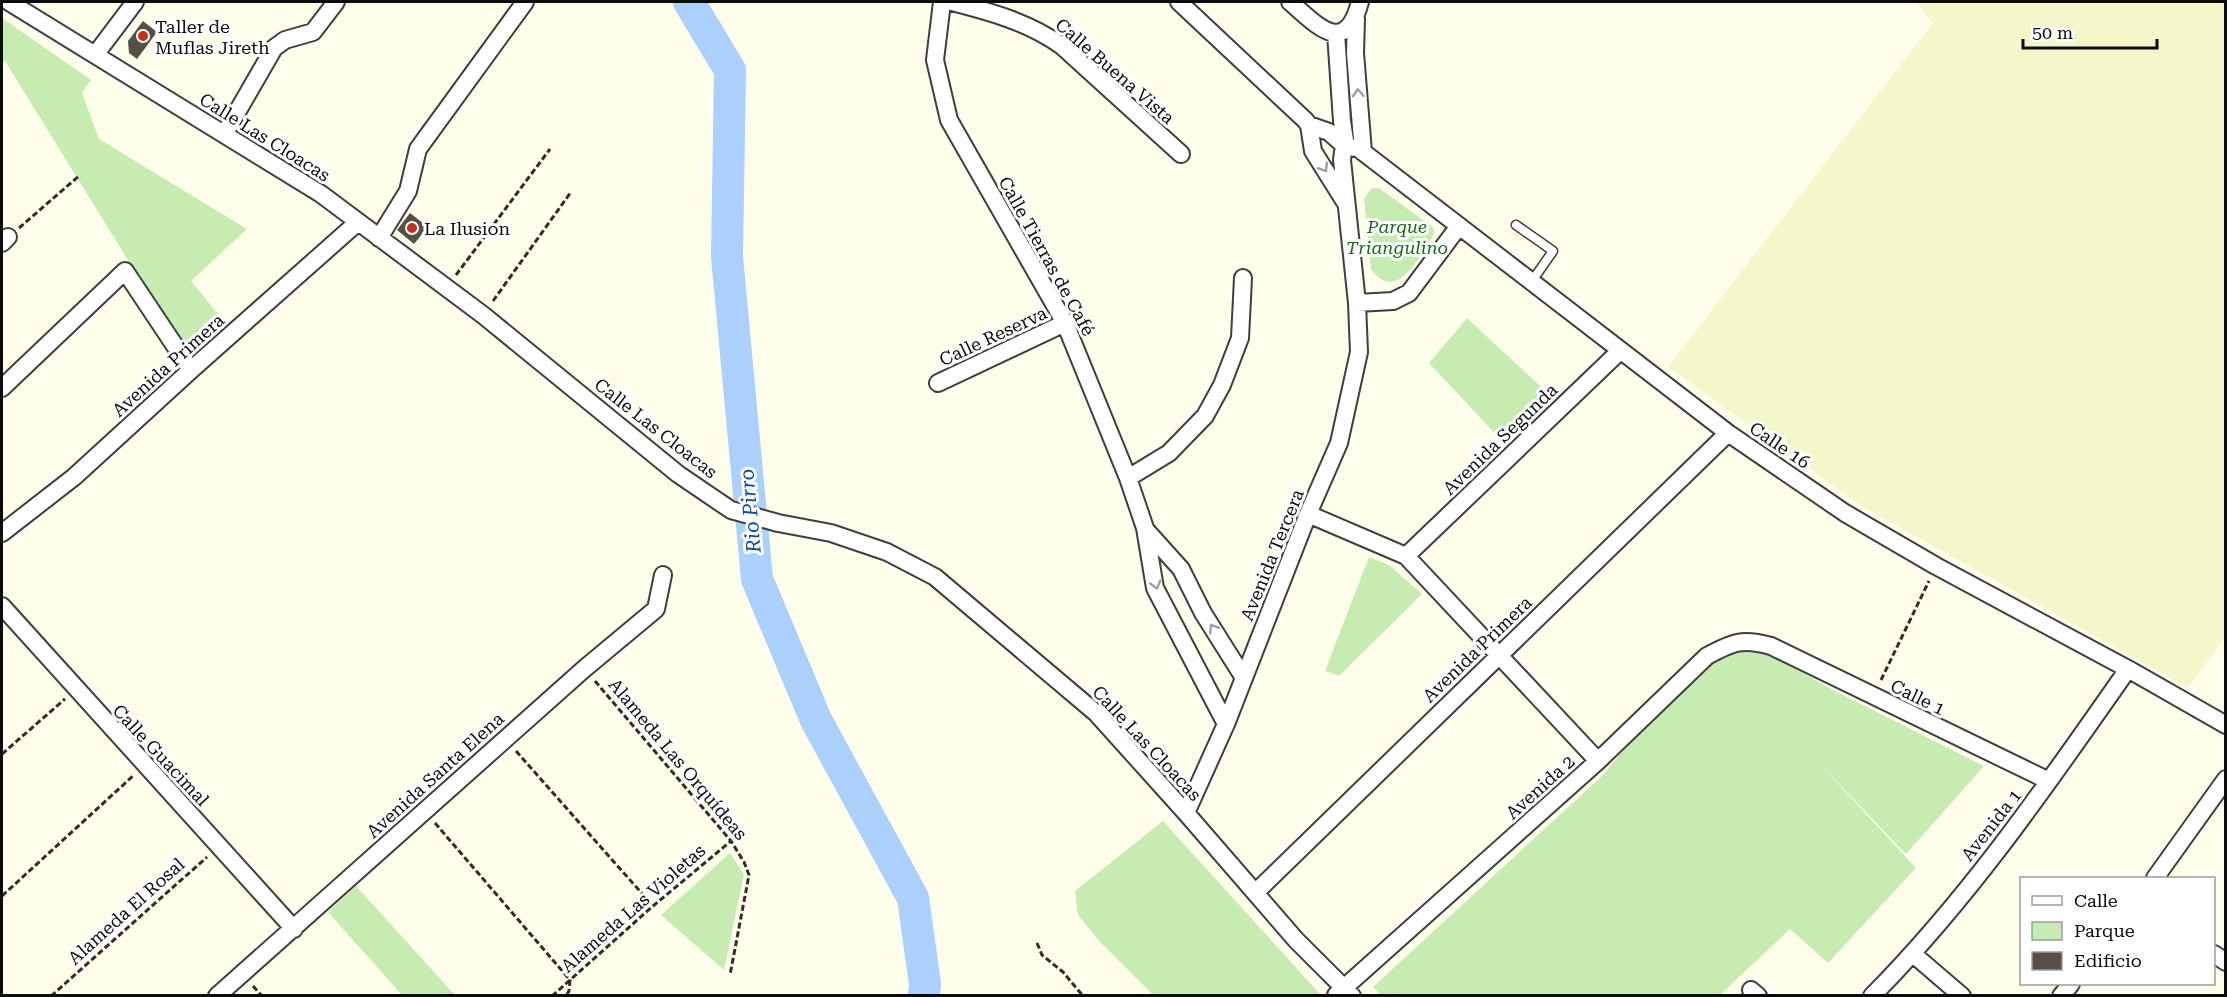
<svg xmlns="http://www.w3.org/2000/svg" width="2227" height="997" viewBox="0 0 2227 997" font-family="'Roboto Serif',serif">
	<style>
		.farmland { fill: #f3f7c9 }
		.green { fill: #c6ecb2 }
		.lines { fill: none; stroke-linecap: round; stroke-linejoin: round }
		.river { stroke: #abd0fb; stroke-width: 32 }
		.building { fill: #554f47 }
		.service-casing { stroke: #3f3f3f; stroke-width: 11 }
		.minor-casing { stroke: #3f3f3f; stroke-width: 20 }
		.path { stroke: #2e2e2e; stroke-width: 3; stroke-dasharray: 6 3; stroke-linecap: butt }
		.service { stroke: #fff; stroke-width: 8 }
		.minor { stroke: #fff; stroke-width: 16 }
		.oneway { stroke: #9e9e9e }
		.poi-dot { fill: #c62e1a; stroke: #fff; stroke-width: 2 }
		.labels { text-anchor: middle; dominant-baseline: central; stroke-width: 6; stroke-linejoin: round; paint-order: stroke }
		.poi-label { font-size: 18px; fill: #0c0c0c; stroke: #fff; text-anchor: start }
		.street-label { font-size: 18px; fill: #0c0c0c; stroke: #fff }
		.park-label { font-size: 18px; font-style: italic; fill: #1b6818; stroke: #fff }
		.water-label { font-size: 20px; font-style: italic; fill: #0c49a7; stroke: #fff }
	</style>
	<rect width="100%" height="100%" fill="#fffeeb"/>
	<path class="farmland" d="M1915,2h310v635l-37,51 -325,-181 -195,-140 265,-344z"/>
	<path class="green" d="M2,18l89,62 -9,13 17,46 148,90 -56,52 32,39 -37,34 -181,-293 -3,1z
		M1372,188h7l52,38 3,4 -1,6c-15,21 -36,69 -62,33l-7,-71z
		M1467,318l86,80 -50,44 -74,-79z
		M1369,557l20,8 33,29 -83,82 -14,-5z
		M1743,652l27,2 63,36 151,76 -78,88 -90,-94 100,108 -88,95 -38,-34 -70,66 -338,1 -9,-9 230,-212 40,-49 66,-64 21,-9z
		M1163,821l157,173 -167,1 -53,-53 -22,-27 -3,-24z
		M730,853l14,21 -20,96 -63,-55z
		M356,886l99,109h-53l-74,-83z"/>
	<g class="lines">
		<path class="river" d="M689,2l41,68 -3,187 30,322 59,141 97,178 12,86 -1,12"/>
	</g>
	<path class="building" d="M143,21l14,11 -20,27 -8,-6 -1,-12z
		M410,213l18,14 -14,17 -17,-14z"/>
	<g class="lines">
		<g class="service-casing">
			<path id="service" d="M1516,225l37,26 -21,30"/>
		</g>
		<g class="minor-casing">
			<path id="minor" d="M9,2l312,192 162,121 195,159 53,36 47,13 53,10 56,19 48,25 161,136 90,100 110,127 56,56
				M942,2l-7,58 14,60 116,203 63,155 17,50 10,60 71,136
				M952,2c39,10 76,20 110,44l119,108
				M1179,2l126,118 4,5 4,26 32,51
				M1290,2c27,23 55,56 70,0
				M1356,18l-1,35 8,99
				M1336,33l6,88 4,26
				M95,55l40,-53
				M1309,125l20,7 17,15
				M225,133l49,-85 11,-8 28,-8 23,-30
				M1346,147l12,1 5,4 365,281 117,80 91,53 192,103 98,56
				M379,238l29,-47 10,-42 107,-147
				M2,243l6,-6
				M1357,303l36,-2 16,-8 50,-67
				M938,383l127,-60
				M2,388l123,-117 66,99
				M1128,478l41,-25 36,-37 17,-31 18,-47 3,-60
				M1308,514l98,42 192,205
				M1145,529l36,40 22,44 41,65
				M2,533l72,-56 117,-107 167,-148
				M1406,556l214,-205
				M2,606l292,323
				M1186,813l40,-89 82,-210 31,-71 20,-91 -2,-49 -15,-143 1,-8 3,-5
				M2155,878l71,-99
				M1255,893l473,-460
				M1913,954l49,42
				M2214,954l12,8
				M1751,990l7,6
				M1336,995l262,-234 109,-105c26,-14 35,-18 64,-10l278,135
				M217,996l367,-327 72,-60 7,-34
				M1872,996c98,-99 177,-214 256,-327
				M2061,996l10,-12"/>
		</g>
		<path class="path" d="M19,228l61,-53
			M456,275l94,-126
			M493,301l78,-109
			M1881,680l48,-99
			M595,681l136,160 13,21 5,13 -19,100
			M516,751l137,155
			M2,754l63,-55
			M435,823l135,157 -1,11 -3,5
			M2,896l132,-121
			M1037,943l5,12 21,17 20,24
			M253,986l9,10
			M51,996l156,-139
			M552,996l101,-90 78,-65"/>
		<use href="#service" class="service"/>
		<use href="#minor" class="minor"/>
	</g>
	<defs><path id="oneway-chevron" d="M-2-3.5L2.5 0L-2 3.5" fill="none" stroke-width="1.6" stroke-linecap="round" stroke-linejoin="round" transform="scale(1.5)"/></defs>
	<g class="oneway">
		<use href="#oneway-chevron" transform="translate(1358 93) rotate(-93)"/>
		<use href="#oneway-chevron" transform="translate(1324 168) rotate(58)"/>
		<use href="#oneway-chevron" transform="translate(1156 585) rotate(74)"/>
		<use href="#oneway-chevron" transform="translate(1213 628) rotate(-122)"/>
	</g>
	<g class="poi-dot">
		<circle cx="143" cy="36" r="6"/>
		<circle cx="412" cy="228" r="6"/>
	</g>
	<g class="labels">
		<g class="poi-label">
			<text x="155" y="26">Taller de<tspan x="155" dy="21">Muflas Jireth</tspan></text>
			<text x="424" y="228">La Ilusion</text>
		</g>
		<g class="street-label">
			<text transform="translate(1115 71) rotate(41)">Calle Buena Vista</text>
			<text transform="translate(265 137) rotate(32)">Calle Las Cloacas</text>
			<text transform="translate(1047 256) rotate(61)">Calle Tierras de Café</text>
			<text transform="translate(993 336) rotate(-25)">Calle Reserva</text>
			<text transform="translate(168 365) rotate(-42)">Avenida Primera</text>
			<text transform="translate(656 428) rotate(38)">Calle Las Cloacas</text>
			<text transform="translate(1500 439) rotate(-44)">Avenida Segunda</text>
			<text transform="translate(1780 445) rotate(34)">Calle 16</text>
			<text transform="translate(1272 555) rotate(-68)">Avenida Tercera</text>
			<text transform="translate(1477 649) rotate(-44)">Avenida Primera</text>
			<text transform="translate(1918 697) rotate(26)">Calle 1</text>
			<text transform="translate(1147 743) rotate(47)">Calle Las Cloacas</text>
			<text transform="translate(161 755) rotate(47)">Calle Guacimal</text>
			<text transform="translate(678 759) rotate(50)">Alameda Las Orquídeas</text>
			<text transform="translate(435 775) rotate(-42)">Avenida Santa Elena</text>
			<text transform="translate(1540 787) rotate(-42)">Avenida 2</text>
			<text transform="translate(1991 825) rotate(-52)">Avenida 1</text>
			<text transform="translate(633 908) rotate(-41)">Alameda Las Violetas</text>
			<text transform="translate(126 911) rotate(-42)">Alameda El Rosal</text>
		</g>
		<g class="park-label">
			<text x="1397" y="226">Parque<tspan x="1397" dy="21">Triangulino</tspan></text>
		</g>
		<g class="water-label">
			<text transform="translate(750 511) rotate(-95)">Rio Pirro</text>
		</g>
	</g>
	<rect width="2227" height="997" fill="none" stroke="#0c0c0c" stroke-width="6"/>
	<rect x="2020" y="877" width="195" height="108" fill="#ffffff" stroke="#9e9e9e" stroke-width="1.5"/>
	<rect x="2032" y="896" width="30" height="9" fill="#ffffff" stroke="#9e9e9e" stroke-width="1.5"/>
	<text x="2074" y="907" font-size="18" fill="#0c0c0c">Calle</text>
	<rect x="2032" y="922" width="30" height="18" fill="#c6ecb2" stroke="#9e9e9e" stroke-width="1.5"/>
	<text x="2074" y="937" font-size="18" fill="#0c0c0c">Parque</text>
	<rect x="2032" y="952" width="30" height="18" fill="#554f47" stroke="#9e9e9e" stroke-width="1.5"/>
	<text x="2074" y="967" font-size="18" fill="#0c0c0c">Edificio</text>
	<path d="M2023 39v9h134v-9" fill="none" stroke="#0c0c0c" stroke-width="3"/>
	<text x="2032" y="39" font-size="18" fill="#0c0c0c" stroke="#ffffff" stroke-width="4.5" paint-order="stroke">50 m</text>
</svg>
